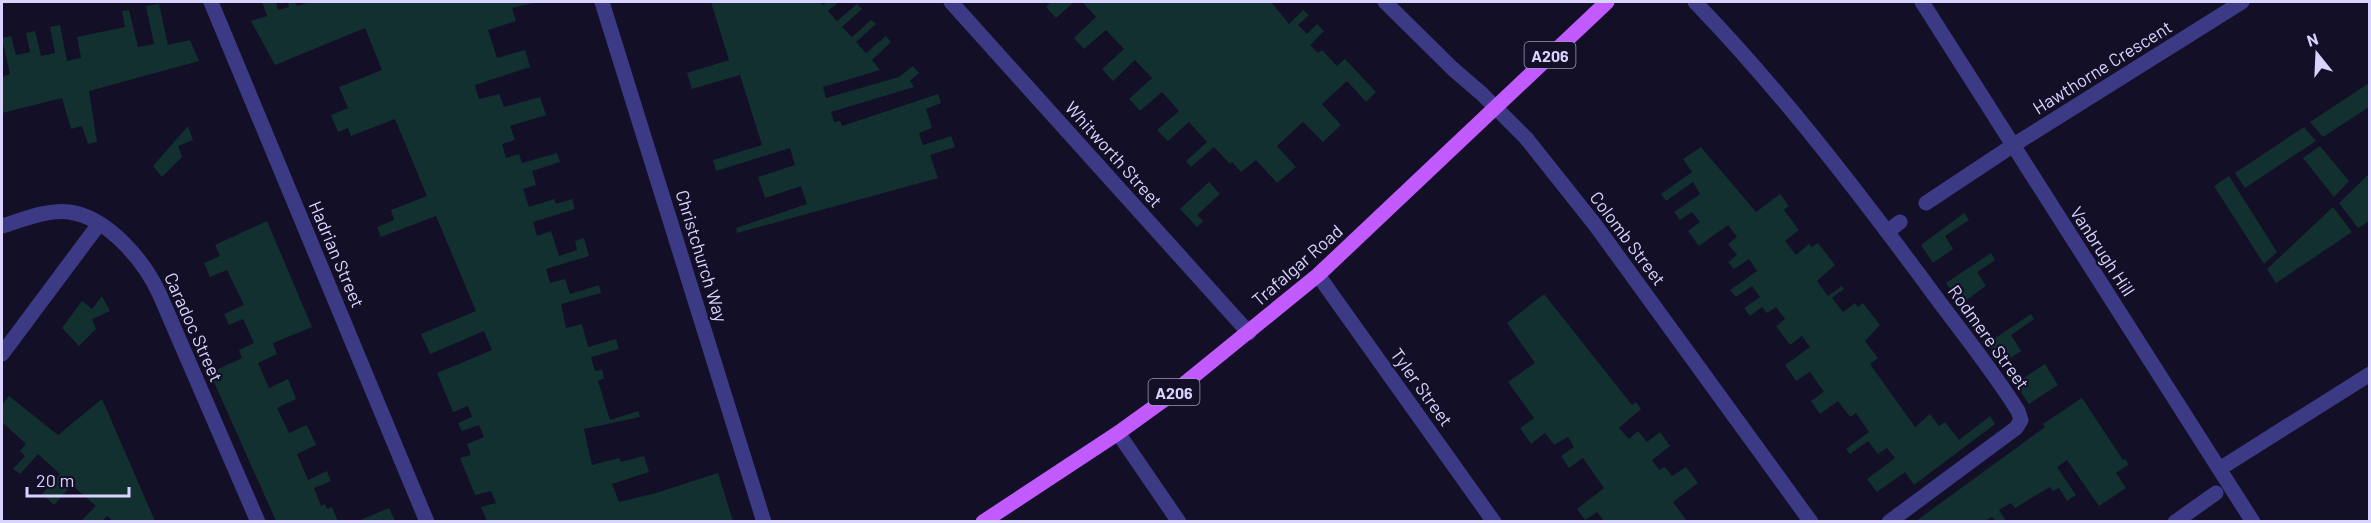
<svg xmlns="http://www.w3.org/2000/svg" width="2371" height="523" viewBox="0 0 2371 523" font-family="Barlow,sans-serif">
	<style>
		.green { fill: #12302f }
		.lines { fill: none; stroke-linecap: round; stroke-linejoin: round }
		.minor { stroke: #3d3a85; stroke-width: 15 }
		.major { stroke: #c25bff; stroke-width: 15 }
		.labels { text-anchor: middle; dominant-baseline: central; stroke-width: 4.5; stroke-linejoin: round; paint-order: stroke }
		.shield { fill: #130f26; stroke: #9e99be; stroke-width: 1.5 }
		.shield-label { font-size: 16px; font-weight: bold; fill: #d9d4ff }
		.street-label { font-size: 18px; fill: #d9d4ff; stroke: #130f26 }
	</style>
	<rect width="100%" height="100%" fill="#130f26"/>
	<path class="green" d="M262,2h14l2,8 11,-3 -1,-5h7l2,4 13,-4h227l-25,6 4,13 -28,9 9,28 28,-8 5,17 -55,18 4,14 20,-5 5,13 36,-10 6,18 -36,11 5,14 -13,4 4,14 13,-4 3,9 35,-10 3,9 -28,9 4,14 -13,4 6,18 25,-8 2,5 16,-5 3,10 -42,13 4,14 14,-5 8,25 18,-6 -2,-9 9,-3 5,18 -43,13 4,14 15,-4 5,15 29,-9 2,8 -40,11 5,24 16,-4 6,23 28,-8 3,10 -28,8 4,14 7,-1 2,8 -6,3 12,39 28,-9 2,6 -56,12 8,36 27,-7 2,4 23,-6 5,16 -37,12 7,18 37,-9 62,-20 15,48h-246l-6,-14 15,-4 -5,-12 -16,4 -15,-37 11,-3 -4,-11 17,-7 -5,-12 -17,6 -4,-8 14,-6 -4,-11 -15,6 -16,-39 55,-23 -8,-19 -54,23 -9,-20 55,-23 -40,-95 -55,21 -4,-10 17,-7 -3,-10 36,-14 -32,-77 -44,17 -3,-8 -10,4 -7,-17 17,-7 -9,-21 43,-17 -17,-42 -90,37 -24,-44 16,-5z
		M711,2h108l4,3 4,-3h12l-11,9 9,10 20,-17 5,5 -20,18 10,10 19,-17 5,4 -20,18 10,11 20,-17 5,6 -19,18 8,10 -57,17 3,11 73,-21 14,-11 6,7 -9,8 4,6 -83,25 3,10 6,-1 2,5 96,-32 3,9 -15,6 6,19 -13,5 4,12 28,-9 4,11 -25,8 8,23 -201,55 -1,-5 71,-24 -6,-18 -36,12 -7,-21 37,-12 -5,-17 -74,23 -3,-11 49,-15 -22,-70 -48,14 -5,-16 42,-13z
		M1051,2h23l-18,16 -10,-11z
		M1082,2h189l18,22 14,-14 6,5 -11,10 9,9 10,-10 7,7 -14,14 8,8 4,-3 15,16 8,-7 31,33 -10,10 -19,-21 -25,23 19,21 -18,17 -20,-20 -26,24 19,21 -19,16 -21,-23 -15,12 -9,-10 -2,2 -16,-17 -23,20 -5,-6 21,-19 -18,-20 -21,19 -11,-11 22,-19 -17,-19 -22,19 -11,-12 23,-21 -17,-18 -22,21 -11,-12 22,-20 -18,-19 -22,19 -10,-11 22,-21z
		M159,4l9,41 22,-5 9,21 -110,30 8,51 -9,2 -6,-18 -11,3 -9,-31 -60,15v-36l8,-3 -8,-36 9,-2 5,19 14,-3 -4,-19 9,-2 6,25 14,-3 -5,-26 10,-2 7,36 14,-3 -4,-21 48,-10 -3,-16 7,-1 9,37 16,-3 -8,-38z
		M2369,83v24l-46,30 -13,-15z
		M188,126l5,14 -15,6 4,11 -20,20 -9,-11z
		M2304,127l12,14 -71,47 -10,-15z
		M2320,146l29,35 -15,16 -31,-39z
		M1701,147l55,65 24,-18 9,12 -5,4 15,20 -14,11 11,14 13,-11 3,3 6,-4 17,22 -18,16 11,15 14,-10 2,3 -12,9 11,14 12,-9 3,4 5,-4 17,22 -15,16 13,17 -8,6 45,63 15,-13 9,12 6,-4 14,18 31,-24 5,8 -81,61 -9,-13 -28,20 -10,-13 28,-21 -8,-10 -9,6 -10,-13 -18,13 -4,-5 23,-17 -13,-19 -6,4 -12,-16 -18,13 -9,-13 13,-9 -14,-20 -14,9 -11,-16 25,-18 -8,-11 -12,9 -14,-19 9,-7 -9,-12 -9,6 -5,-6 -12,9 -6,-8 16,-11 -8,-11 -16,11 -6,-7 27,-19 -8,-12 -15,10 -6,-7 9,-7 -9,-11 9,-7 -9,-12 -29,21 -11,-15 12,-9 -8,-10 -12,8 -6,-8 26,-18 -7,-12 -27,19 -5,-7 31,-22 -9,-13z
		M2369,174v47l-11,7 -19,-25z
		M2229,176l48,76 -13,12 -50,-78z
		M1209,182l11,12 -23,21 6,6 -6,6 -17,-18z
		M2333,207l19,25 -76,51 -9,-14z
		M1964,213l5,7 -24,16 8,13 -20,14 -12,-18z
		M267,221l45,106 -39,16 4,11 -19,9 11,25 19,-9 8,20 -19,9 12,25 18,-8 9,20 -19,9 11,26 19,-9 4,10 -17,7 7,18 4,-2 2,5 5,-2 6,14h-62l-66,-148 32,-15 -3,-8 15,-7 -11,-24 -14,6 -5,-11 20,-9 -17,-35 -17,7 -6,-14 16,-7 -5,-11z
		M1991,253l4,7 -18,12 9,14 -25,18 -15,-21z
		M1544,294l88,111 4,-3 5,7 -22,19 10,11 9,-8 9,11 13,-10 10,14 -18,14 7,10 6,-3 7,9 14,-9 12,16 -25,19 14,19h-83l-7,-9 -12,8 -8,-11 27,-21 -21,-30 -14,10 -8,-12 13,-9 -6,-10 -14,8 -9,-12 -14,11 -11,-16 14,-10 -26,-36 27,-19 -28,-40z
		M102,296l8,15 -18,8 4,10 -17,17 -17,-18 20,-27 10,8z
		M2031,314l3,5 -23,16 10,16 -19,12 -14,-20z
		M2045,364l13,21 -29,19 -14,-20z
		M9,396l49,39 44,-36 53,122h-42l-6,-5 -5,5h-21l15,-15 -24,-21 -18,20 -12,-11 18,-20 -22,-20 -18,20 -7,-5 12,-13 -5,-5 6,-7 -23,-21 -1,1v-19z
		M2082,398l41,62 2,-1 4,5 -13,9 10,15 -27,18 -32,-46 -10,7 19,28 -9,6 -8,-13 -6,3 -3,-4 -35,21 -4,-5 -12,7 7,11h-10l-4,-4 -7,4h-69l129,-94 -2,-3z
		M389,508l6,13h-37z"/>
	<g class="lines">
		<path class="minor" d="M211,2l216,520
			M602,2l162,520
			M951,2l298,331
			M1385,2l68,67 29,25 44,44 70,88 215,296
			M1695,2c84,87 157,182 229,279 31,43 66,85 94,130l3,9 -5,8 -127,94
			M1922,2l331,520
			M1926,203l86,-57 230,-144
			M2,226c20,-6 46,-17 67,-14 39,5 75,49 90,81l99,229
			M1887,232l13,-10
			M1318,275l176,247
			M2,354l97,-130
			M1118,433l61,89
			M2221,468l149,-94
			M2175,522l41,-29"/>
		<path class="major" d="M983,522l135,-89 50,-36 150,-122 289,-273"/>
	</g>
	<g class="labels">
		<g class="shield">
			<rect x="1524.5" y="42" width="51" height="26" rx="4.5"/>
			<rect x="1148.5" y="379" width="51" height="26" rx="4.5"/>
		</g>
		<g class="shield-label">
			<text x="1550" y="55">A206</text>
			<text x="1174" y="392">A206</text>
		</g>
		<g class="street-label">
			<text transform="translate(2102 67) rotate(-32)">Hawthorne Crescent</text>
			<text transform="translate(1114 154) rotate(48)">Whitworth Street</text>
			<text transform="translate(1628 238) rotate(53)">Colomb Street</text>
			<text transform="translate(2103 251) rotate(57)">Vanbrugh Hill</text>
			<text transform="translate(337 254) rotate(67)">Hadrian Street</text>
			<text transform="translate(702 256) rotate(73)">Christchurch Way</text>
			<text transform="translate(1297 265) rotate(-41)">Trafalgar Road</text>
			<text transform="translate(194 327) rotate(66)">Caradoc Street</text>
			<text transform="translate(1989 337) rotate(54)">Rodmere Street</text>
			<text transform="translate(1422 387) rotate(54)">Tyler Street</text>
		</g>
	</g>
	<rect width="2371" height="523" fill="none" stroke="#d9d4ff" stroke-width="6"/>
	<g transform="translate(2317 54) rotate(342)" stroke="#130f26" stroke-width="4.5" paint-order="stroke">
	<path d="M0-4.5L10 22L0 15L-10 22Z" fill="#d9d4ff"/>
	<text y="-9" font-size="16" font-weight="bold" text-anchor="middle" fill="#d9d4ff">N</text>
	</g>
	<path d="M27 487v9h102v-9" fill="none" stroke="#d9d4ff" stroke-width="3"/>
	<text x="36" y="487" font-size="18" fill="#d9d4ff" stroke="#130f26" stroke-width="4.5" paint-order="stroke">20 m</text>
</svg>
